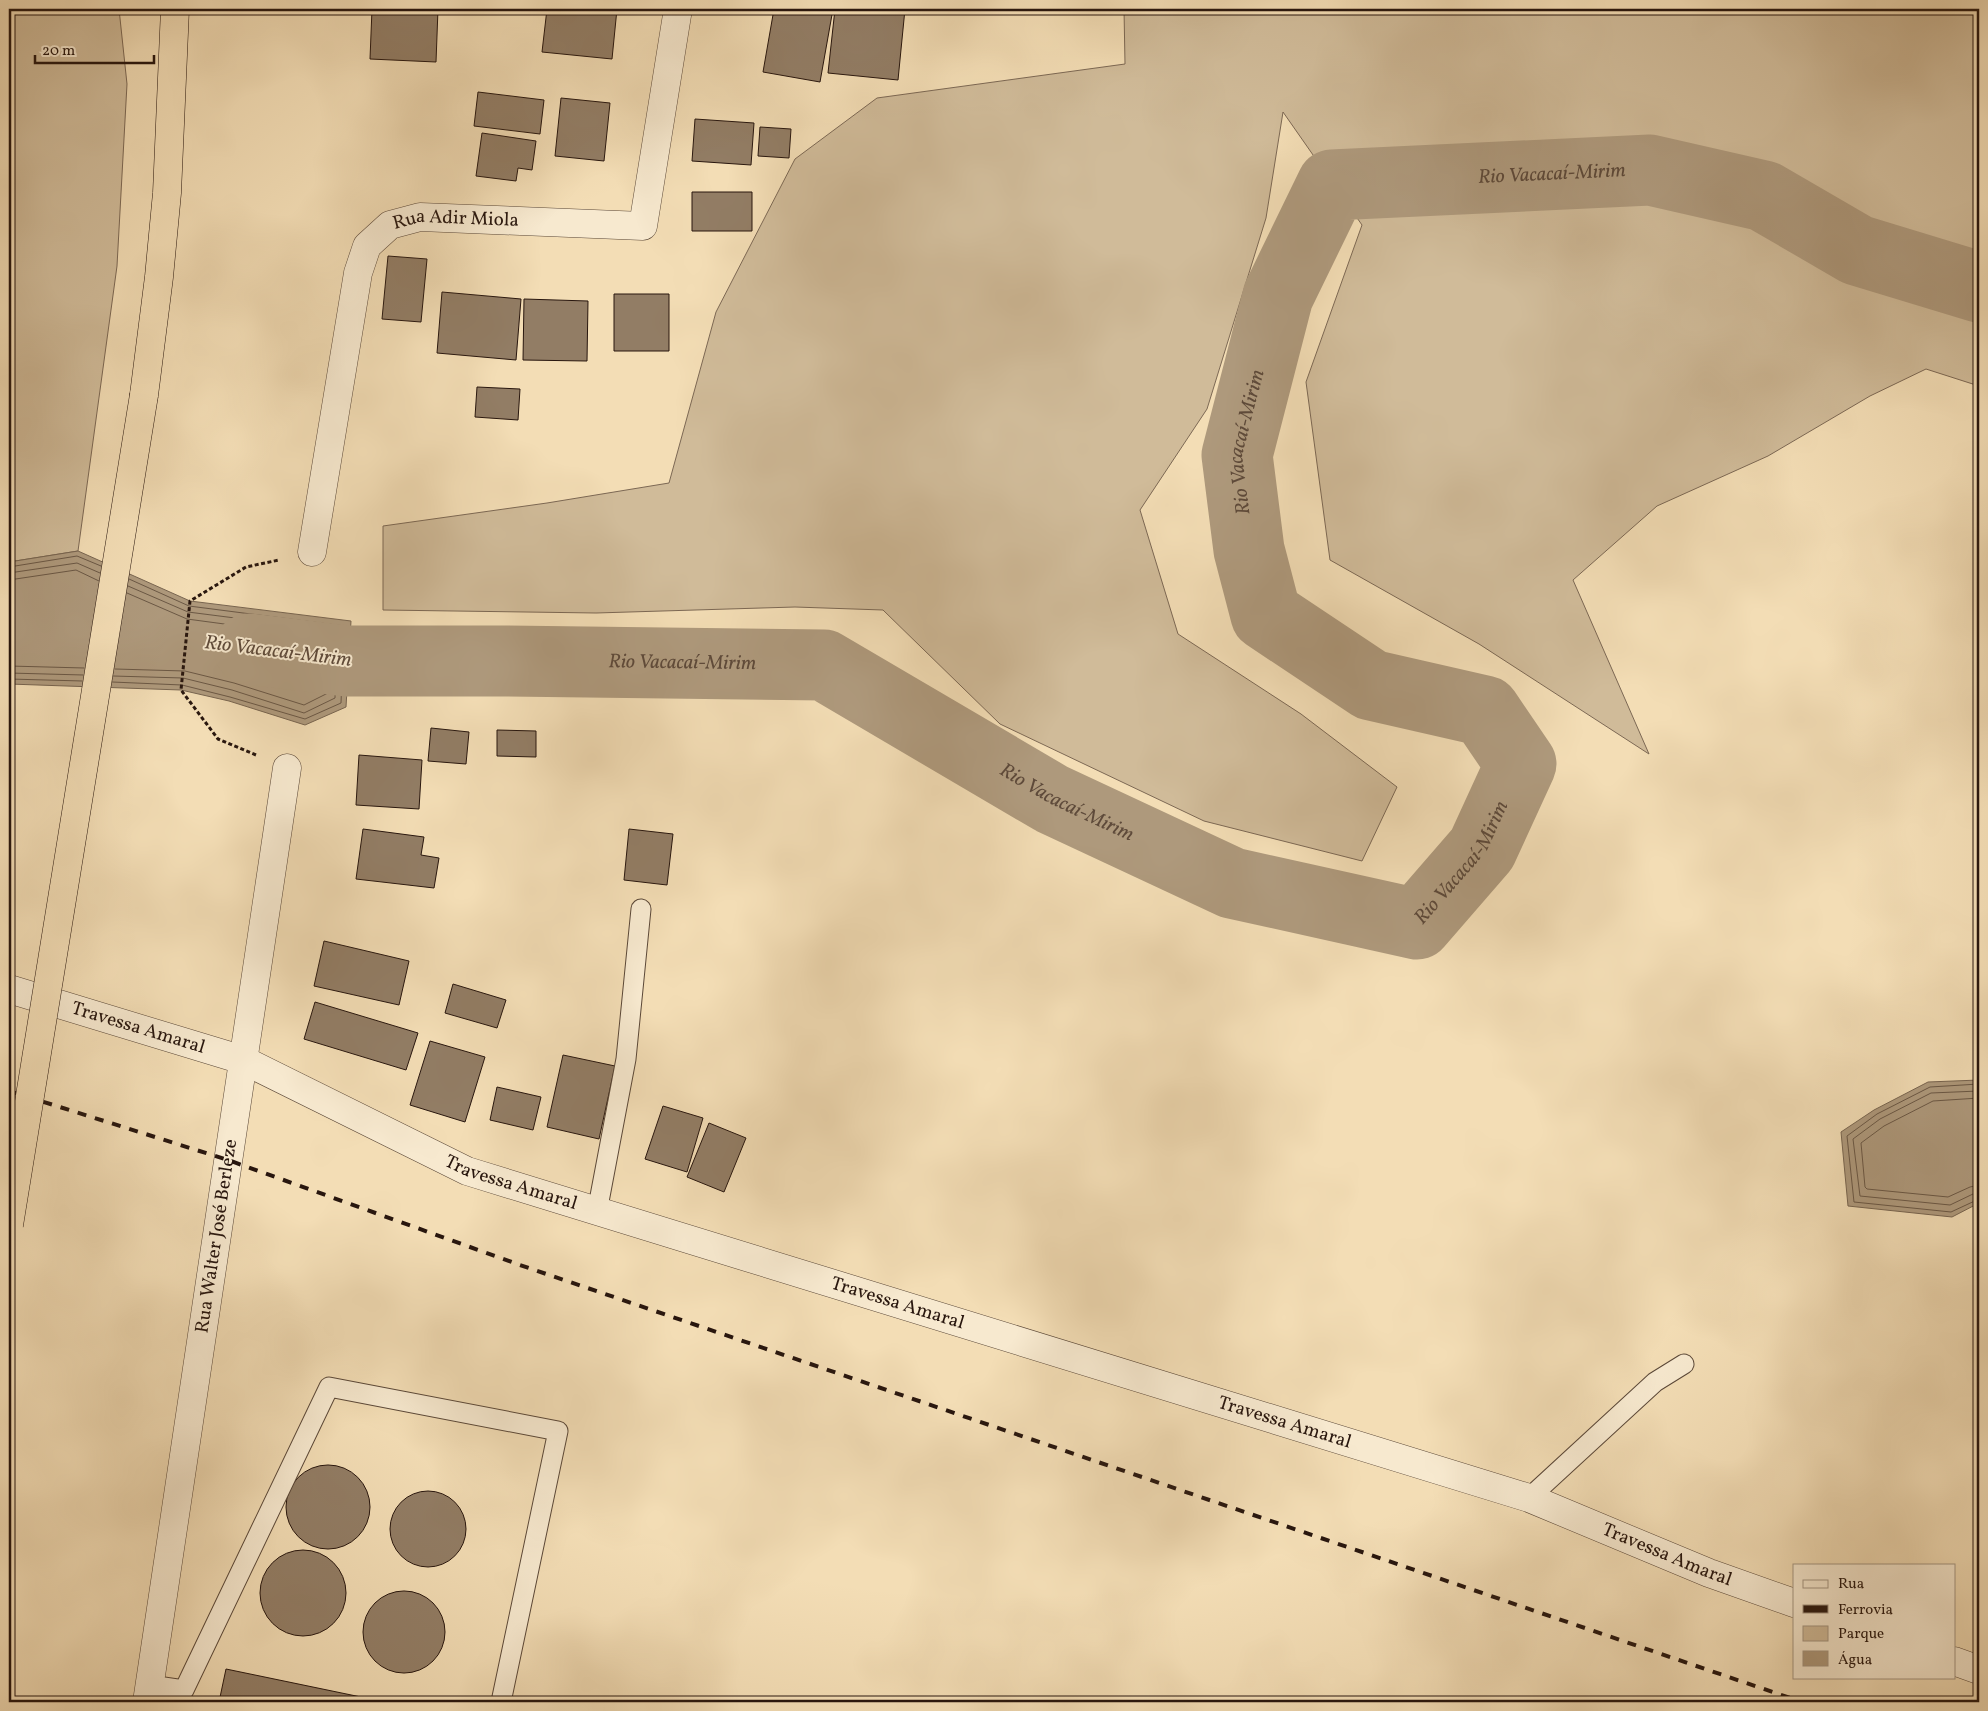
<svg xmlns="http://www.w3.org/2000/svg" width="1988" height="1711" viewBox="0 0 1988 1711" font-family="Vollkorn,serif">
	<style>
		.green { fill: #d0bb99; stroke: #7c6854 }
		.water { fill: #ae997c; stroke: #786550 }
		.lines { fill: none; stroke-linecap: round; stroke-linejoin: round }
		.shore { stroke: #6b5845; stroke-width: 1 }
		.river { stroke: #ae997c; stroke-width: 71 }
		.building { fill: #927d65; stroke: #28160e }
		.service-casing { stroke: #5b4838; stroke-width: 21 }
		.minor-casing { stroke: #5b4838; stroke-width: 29 }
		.trunk-casing { stroke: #28160e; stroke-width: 29 }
		.path { stroke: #28160e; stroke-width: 3; stroke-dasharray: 4 2.5; stroke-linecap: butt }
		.service { stroke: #f7e9cf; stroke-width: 19 }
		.minor { stroke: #f7e9cf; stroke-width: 28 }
		.trunk { stroke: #f3ddb5; stroke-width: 28 }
		.rail { stroke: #28160e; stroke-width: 4; stroke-dasharray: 9 9; stroke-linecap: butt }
		.trunk-bridge-casing { stroke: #28160e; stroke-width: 29; stroke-linecap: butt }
		.trunk-bridge { stroke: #f3ddb5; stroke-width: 28 }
		.labels { text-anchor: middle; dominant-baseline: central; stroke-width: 4; stroke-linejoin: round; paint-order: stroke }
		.street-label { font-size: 19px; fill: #28160e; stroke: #f7e9cf }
		.water-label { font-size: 20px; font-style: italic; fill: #5e4a3a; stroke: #f7e9cf }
	</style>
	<rect width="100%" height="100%" fill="#f3ddb5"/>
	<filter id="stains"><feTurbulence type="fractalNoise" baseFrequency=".004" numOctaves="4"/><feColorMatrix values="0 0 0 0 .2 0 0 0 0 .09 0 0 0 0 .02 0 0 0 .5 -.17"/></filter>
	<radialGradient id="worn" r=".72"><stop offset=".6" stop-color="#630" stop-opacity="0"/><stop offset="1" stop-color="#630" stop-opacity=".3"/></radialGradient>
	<path class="green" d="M9,9h110l8,75 -10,182 -39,285 -69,11z
		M1124,9h855v377l-53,-17 -56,27 -102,60 -111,50 -84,74 76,174 -170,-110 -149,-84 -24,-178 56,-157 -79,-113 -17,106 -59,191 -67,101 38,124 123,80 96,73 -35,74 -158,-40 -204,-97 -117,-114 -88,-3 -199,6 -213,-3v-84l164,-23 122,-20 47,-171 79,-153 82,-61 248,-34z"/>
	<path class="water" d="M78,551l112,50 161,20 -5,86 -41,18 -76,-24 -48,-11 -172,-6v-122z
		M1979,1080v123l-27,14 -104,-11 -7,-74 33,-22 54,-28z"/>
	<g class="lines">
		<path class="shore" d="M9,567l68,-11 24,10
			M9,573l68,-10 23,10
			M9,580l67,-10 23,11
			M9,666l75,2
			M115,669l70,2 49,12 70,22 24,-12 1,-55 -142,-19 -60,-26
			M9,673l74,2
			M113,676l70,2 49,12 72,23 31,-15 2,-67 -149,-19 -60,-26
			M9,679l73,2
			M112,682l70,3 48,12 75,22 36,-16 3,-77 -155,-20 -60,-27
			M1979,1084l-49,3 -53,27 -30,22 7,66 97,10 28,-13
			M1979,1091l-48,2 -51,26 -27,20 7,57 90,9 23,-11 6,-2
			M1979,1098l-46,3 -49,25 -23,17 4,44 2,2 81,8 22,-10 9,-2"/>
		<path class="river" id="s1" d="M249,649l98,12h159l318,4 228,134 180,84 185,41 65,-75 39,-85 -36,-53 -114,-26 -105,-70 -17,-65 -12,-95 41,-159 54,-111 318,-15 114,26 93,54 122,37"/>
	</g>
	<path class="building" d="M372,9h66l-2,53 -66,-3z
		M547,9h70l-5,50 -70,-7z
		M774,9h59l-13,73 -57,-10z
		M835,9h70l-7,71 -70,-7z
		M478,92l66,8 -4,34 -66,-8z
		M561,98l49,5 -6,58 -49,-5z
		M695,119l59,4 -3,42 -59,-4z
		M760,127l31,2 -2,29 -31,-2z
		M482,133l54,8 -4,29 -14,-2 -2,13 -40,-5z
		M692,192h60v39h-60z
		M388,256l39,3 -6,63 -39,-3z
		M442,292l79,7 -5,61 -79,-7z
		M614,294h55v57h-55z
		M524,299l64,2 -1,60 -64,-1z
		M477,387l43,2 -2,31 -43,-3z
		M431,728l38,4 -3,32 -38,-3z
		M497,730l39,1v26l-39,-1z
		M359,755l63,5 -3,49 -63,-4z
		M363,829l61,8 -3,18 18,3 -5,30 -78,-9z
		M629,829l44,5 -6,51 -43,-5z
		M324,941l85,20 -10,44 -85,-19z
		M453,984l53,16 -9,28 -52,-15z
		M315,1002l103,31 -12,37 -102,-31z
		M430,1041l55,16 -20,65 -55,-17z
		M563,1055l52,11 -16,73 -52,-12z
		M497,1087l44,10 -8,33 -43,-10z
		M663,1106l40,12 -16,54 -42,-13z
		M709,1123l37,15 -22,54 -37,-15z
		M286 1507a42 42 0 1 1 84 0a42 42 0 1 1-84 0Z
		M390 1529a38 38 0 1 1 76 0a38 38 0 1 1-76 0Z
		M260 1593a43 43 0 1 1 86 0a43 43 0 1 1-86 0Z
		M363 1632a41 41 0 1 1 82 0a41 41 0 1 1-82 0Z
		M226,1669l159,33h-166z"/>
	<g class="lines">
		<g class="service-casing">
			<path id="service" d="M597,1212l29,-153 15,-150
				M1529,1498l126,-116 29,-18
				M150,1685l34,5 145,-303 229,44 -57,271"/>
		</g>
		<g class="minor-casing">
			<g id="minor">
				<path id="s2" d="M312,552l46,-279 9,-27 23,-21 30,-8 223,9 35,-217"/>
				<path id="s3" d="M9,989l234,71 224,111 1062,327 180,75 85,30"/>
				<path d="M1954,1661l25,9"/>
				<path id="s4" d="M147,1702l140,-934"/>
			</g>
		</g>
		<g class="trunk-casing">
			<path id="trunk" d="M144,395l15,-118 8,-84 8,-184"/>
		</g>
		<path class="path" d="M256,755l-38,-16 -37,-49 9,-89 56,-34 33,-7"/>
		<use href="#service" class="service"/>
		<use href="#minor" class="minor"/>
		<use href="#trunk" class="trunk"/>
		<path class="rail" d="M9,1091l219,69 292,105 1282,437"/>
		<g class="trunk-bridge-casing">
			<path id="trunk-bridge" d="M9,1225l135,-830"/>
		</g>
		<use href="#trunk-bridge" class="trunk-bridge"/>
	</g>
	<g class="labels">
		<g class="street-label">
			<text stroke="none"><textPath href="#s2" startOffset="409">Rua Adir Miola</textPath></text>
			<text stroke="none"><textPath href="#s3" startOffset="135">Travessa Amaral</textPath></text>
			<text stroke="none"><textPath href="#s3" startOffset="540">Travessa Amaral</textPath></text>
			<text stroke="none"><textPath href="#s4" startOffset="471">Rua Walter José Berleze</textPath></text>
			<text stroke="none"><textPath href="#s3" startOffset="945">Travessa Amaral</textPath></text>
			<text stroke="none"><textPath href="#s3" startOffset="1350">Travessa Amaral</textPath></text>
			<text stroke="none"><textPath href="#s3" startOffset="1755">Travessa Amaral</textPath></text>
		</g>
		<g class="water-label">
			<text stroke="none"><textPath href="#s1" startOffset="2399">Rio Vacacaí-Mirim</textPath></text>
			<text stroke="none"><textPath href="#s1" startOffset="1905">Rio Vacacaí-Mirim</textPath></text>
			<text transform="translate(278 652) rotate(7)">Rio Vacacaí-Mirim</text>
			<text stroke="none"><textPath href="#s1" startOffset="434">Rio Vacacaí-Mirim</textPath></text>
			<text stroke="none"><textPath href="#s1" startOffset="855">Rio Vacacaí-Mirim</textPath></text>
			<text stroke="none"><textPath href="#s1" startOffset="1305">Rio Vacacaí-Mirim</textPath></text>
		</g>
	</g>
	<rect width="1988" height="1711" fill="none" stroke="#f3ddb5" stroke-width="30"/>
	<rect x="10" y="10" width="1968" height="1691" fill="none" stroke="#28160e" stroke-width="2.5"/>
	<rect x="15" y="15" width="1958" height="1681" fill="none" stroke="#28160e"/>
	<rect x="1793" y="1564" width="162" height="115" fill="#f7e9cf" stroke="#a49582"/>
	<rect x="1803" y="1580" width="25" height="8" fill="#f7e9cf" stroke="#a49582"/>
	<text x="1838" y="1588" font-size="15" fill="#28160e">Rua</text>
	<rect x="1803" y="1605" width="25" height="8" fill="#28160e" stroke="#a49582"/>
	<text x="1838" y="1614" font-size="15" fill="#28160e">Ferrovia</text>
	<rect x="1803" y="1626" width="25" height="15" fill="#d0bb99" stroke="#a49582"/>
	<text x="1838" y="1638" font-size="15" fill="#28160e">Parque</text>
	<rect x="1803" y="1651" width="25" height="15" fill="#ae997c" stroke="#a49582"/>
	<text x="1838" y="1664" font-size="15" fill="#28160e">Água</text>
	<path d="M35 55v8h119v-8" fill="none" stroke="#28160e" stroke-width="2.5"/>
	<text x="42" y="55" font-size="15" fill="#28160e" stroke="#f7e9cf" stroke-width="4" paint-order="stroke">20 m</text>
	<rect width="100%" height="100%" filter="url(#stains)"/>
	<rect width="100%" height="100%" fill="url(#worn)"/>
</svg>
